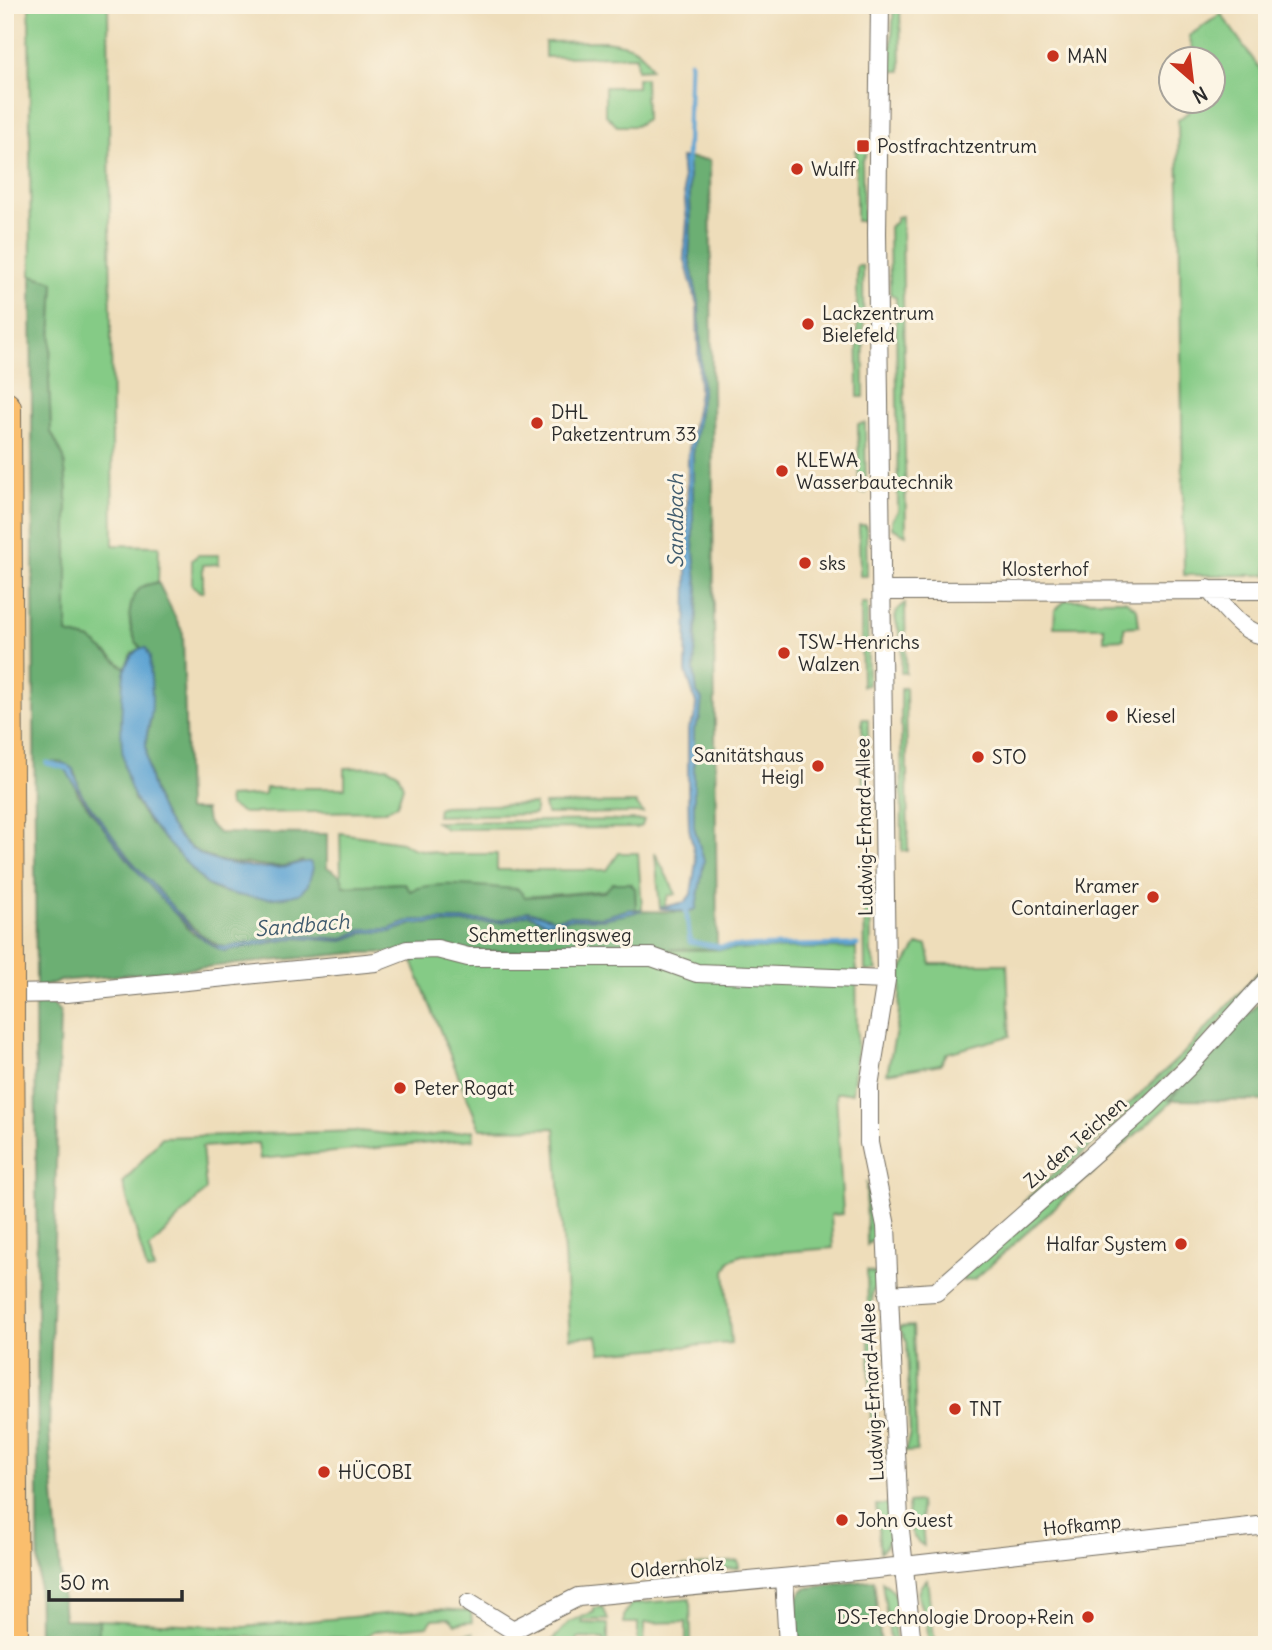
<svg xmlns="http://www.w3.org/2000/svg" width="1272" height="1650" viewBox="0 0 1272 1650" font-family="Delius,sans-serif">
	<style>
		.green { fill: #85cb86; stroke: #587b58; stroke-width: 2 }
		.forest { fill: #6caf73; stroke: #4c6d4f; stroke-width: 2 }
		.water { fill: #5ea4d3; stroke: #44687f; stroke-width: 2 }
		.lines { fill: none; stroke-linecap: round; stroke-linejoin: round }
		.stream { stroke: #5ea4d3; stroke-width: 5 }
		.street-casing { stroke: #6f695d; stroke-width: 20 }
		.highway-casing { stroke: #6f695d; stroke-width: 34 }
		.street { stroke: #fff; stroke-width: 18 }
		.highway { stroke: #fabe6d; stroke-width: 32 }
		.highway-bridge-casing { stroke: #6f695d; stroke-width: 34; stroke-linecap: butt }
		.highway-bridge { stroke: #fabe6d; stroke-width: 32 }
		.poi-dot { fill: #c8321e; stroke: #fcf5e5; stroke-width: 2.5 }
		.labels { text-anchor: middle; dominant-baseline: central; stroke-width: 6; stroke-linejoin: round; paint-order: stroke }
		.poi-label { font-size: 19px; fill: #2b2b2b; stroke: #fcf5e5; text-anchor: start }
		.street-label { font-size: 19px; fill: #2b2b2b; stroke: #fcf5e5 }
		.water-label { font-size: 21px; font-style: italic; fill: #3f5b6e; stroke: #fcf5e5 }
	</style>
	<rect width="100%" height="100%" fill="#fcf5e5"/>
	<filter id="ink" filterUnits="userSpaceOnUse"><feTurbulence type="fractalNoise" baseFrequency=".0143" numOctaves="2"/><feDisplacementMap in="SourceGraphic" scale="14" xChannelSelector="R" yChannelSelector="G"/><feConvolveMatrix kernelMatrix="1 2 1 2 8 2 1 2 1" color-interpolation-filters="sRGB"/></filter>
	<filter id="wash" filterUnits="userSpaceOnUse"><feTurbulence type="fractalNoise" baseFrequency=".00686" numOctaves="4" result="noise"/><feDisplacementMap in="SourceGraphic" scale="28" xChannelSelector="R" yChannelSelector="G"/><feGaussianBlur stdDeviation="1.57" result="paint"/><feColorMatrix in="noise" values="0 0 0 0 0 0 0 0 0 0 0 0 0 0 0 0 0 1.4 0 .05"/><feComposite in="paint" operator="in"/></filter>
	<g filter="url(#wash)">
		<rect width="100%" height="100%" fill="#eeddba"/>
		<path class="green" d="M29,5h79l5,540 46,1 -1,36c-30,8 -37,44 -17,66l-10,6 -6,14 -34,-28 -24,-6v-142l-3,-34 -13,-26 -2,-51 5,-99 -23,-7z
			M894,5h6l1,66h-11z
			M1221,14l42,59 4,-1v503h-83l-6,-455 23,-18h11v-42l-16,-1 -7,-23z
			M605,41c23,3 37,5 46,28l-14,1 -1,-14 -91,1v-15z
			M637,78h8l1,41 -10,7h-19l-12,-12v-27h32z
			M856,150h12l-6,12 1,59h-7z
			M902,216l4,319 -14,-7v-8l6,-9 -2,-213 -6,-5 -1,-66 7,-5v-5z
			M857,266h6l1,131h-6z
			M865,423l1,70h-7l-1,-69z
			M859,525h7l1,51h-7z
			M198,555h21v9l-16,1v27h-3l-8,-7v-25z
			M1066,600h59l12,9 2,17 -15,1v12l-20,1v-13h-50l1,-17z
			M861,603h6l1,82 -6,1z
			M905,603l1,70h-5c0,-11 2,-24 0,-35 -3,-15 -13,-24 4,-35z
			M901,688h5l2,163h-6z
			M862,719h6v65l-5,1z
			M387,767l11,6 5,13 -6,19 -12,6 -142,2 -14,-8 -1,-8 36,-2 1,-7h80v-20z
			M636,803l7,10 -97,1 -2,-10z
			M535,804v10l-98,2 1,-8 5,-2z
			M644,820l-2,6 -6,2 -190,1 -10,-7z
			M340,833l62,9 10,6 31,6h54v16h110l12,-17h19l4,56h-6l-1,-21 -111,9 -7,-8 -69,-3 -38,5 -6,-8 -60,3 -3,-10z
			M655,853l21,41 -8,2 -4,11 -4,1z
			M864,875h6l1,78 6,18h-12z
			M917,945h10l4,19h76l3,72 -63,17 -6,11 -54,9 11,-51 4,-52z
			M856,948l1,103 -5,42h-16l7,121 -12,1 2,33 -91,7 -12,5 -5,11 6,72 -131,10 -3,-17 -27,2 -15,-210 -75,1 -68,-168 13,-8z
			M1267,963v7l-80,88 -150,137 -15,8 161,-149z
			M1240,1023l-70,76 4,1 -199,179 -12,2 -1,-4z
			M473,1130l1,9 -214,20 -2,-16 -56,4 4,43 -57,59 5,21 -7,1 -24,-88 39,-46 197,-6 59,6z
			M866,1182l11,54 -10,9z
			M867,1271l12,4 -7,19 5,140 7,17h-12z
			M913,1326l4,125 -12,1 5,-19 -3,-91 -8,-15z
			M920,1502l4,44c-17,-9 -15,-27 -16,-43z
			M889,1505c1,17 6,35 -9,47l-4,-47z
			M738,1561l1,7 -87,8 -1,-6z
			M927,1579l8,66h-6c-1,-8 -1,-17 -3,-24 -4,-18 -16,-26 1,-42z
			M882,1582c19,11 14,22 12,39 -1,7 2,17 3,24h-6z
			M690,1599l1,46h-5v-23l-42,1v22h-6v-22h-14v-8l7,-11z
			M603,1607l5,13h-26v3l26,1v21h-4v-6l-27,-1 -1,7h-28l21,-23 25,-10v-4z
			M438,1609l33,2 1,11 -17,2 -6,-6 -16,1 -5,7 -54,5 -19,14h-8l-1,-7 -219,-2v9h-29l1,-25 145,7z
			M473,1633l3,12h-65l23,-3 5,-5z"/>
		<path class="forest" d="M688,158l22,2 7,789 -363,4 -295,28 -23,8 -5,-714 23,7 -5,99 2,51 13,26 3,34v142l24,6 34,28 -4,58 13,74 13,20 60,65 12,6 31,6 44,-2 8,-34c-23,10 -39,3 -63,2 -64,-1 -90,-62 -93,-118 0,-11 5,-21 5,-32 1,-21 -3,-44 -5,-65h-5c-13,-14 -17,-47 1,-61 4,-3 11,-3 16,-5l25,51 4,177h18l2,12 11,11 109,1v33l14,9 3,10 60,-3 6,8c24,-12 80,-3 108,-2l7,8 79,-5 9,-9h17l5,5 1,21 -34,8 -32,-1 -16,3 -26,-8 -26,9h-89l-24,9h-25l-22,10 -46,-4 -71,12c-34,-6 -122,-119 -143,-152 -4,-7 -4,-18 -9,-25 -6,-8 -16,-8 -25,-8l21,9 9,23 50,66 63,72 34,19 71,-13 46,3 23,-9h25l23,-8 89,-2 27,-8 16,8h10l15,-3h33l28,-8 57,1 8,-4 8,-47 -10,-34v-98l6,-11 -6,-48 4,-79 -5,-49v-88l9,-62 -3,-88 -10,-47 2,-35z
			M1267,994v107l-98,-1z
			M35,999l18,5 7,9 -11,418 15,188 35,1 -1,25h-59z
			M874,1580l7,65h-81c-2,-19 -12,-45 6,-57z"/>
		<path class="water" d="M681,158h7l3,64 -2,35 10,47 3,88 -9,62v88l5,49 -4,79 3,23 5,6 -2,19 -6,11v98l10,34 -8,48 -8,3 -28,-4 25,-6 6,-8 5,-32 -7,-34 -1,-42v-57l7,-12 1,-14 -10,-31 2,-217 11,-63 -2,-87 -13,-48 3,-35z
			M141,648h5l4,9c0,19 4,41 1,59 -2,9 -5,17 -5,27 0,49 25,111 80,120 17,3 41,7 59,4 9,-1 15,-7 25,-5l3,6 -5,17 -9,9c-29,8 -66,4 -92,-9 -64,-70 -91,-83 -85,-185 1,-21 0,-41 19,-52z
			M63,763l10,6 8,24 49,66 63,71 21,15 11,2 71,-12 46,4 22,-10h25l24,-9h89l26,-9 26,8 16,-3 32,1 28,-8 12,2 -39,8h-33l-15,3h-10l-16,-8 -26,8 -90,2 -23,8h-25l-23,9 -46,-3 -72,13c-43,-14 -143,-147 -161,-188z"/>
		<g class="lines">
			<path class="stream" d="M687,163l3,-101
				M47,763l20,5
				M686,908l4,34 30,5 137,-2"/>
		</g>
	</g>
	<g filter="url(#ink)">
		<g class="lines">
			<g class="street-casing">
				<path id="street" d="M880,5l-3,228 9,747 -17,106v57l17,83 13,294 13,125
					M1208,589c15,15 35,47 59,46
					M882,591l385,-1
					M5,994l62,-1 309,-31 31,-12 30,-1 31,8h184l45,16 189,7
					M888,1295l48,-3 212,-186 41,-40 78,-86
					M784,1578l4,67
					M469,1603l44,27 65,-33 299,-28 390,-44"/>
			</g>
			<g class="highway-casing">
				<path id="highway" d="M5,408l3,562
					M8,1023l4,622"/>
			</g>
			<use href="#street" class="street"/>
			<use href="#highway" class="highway"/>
			<g class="highway-bridge-casing">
				<path id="highway-bridge" d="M8,970v53"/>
			</g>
			<use href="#highway-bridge" class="highway-bridge"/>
		</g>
	</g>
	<g class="poi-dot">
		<circle cx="1053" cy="56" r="7"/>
		<rect x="856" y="139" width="14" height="14" rx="3.5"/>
		<circle cx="797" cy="169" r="7"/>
		<circle cx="808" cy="324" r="7"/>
		<circle cx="537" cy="423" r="7"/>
		<circle cx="782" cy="471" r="7"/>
		<circle cx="805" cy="563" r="7"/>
		<circle cx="784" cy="653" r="7"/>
		<circle cx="1112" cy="716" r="7"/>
		<circle cx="978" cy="757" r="7"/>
		<circle cx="818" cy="766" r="7"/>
		<circle cx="1153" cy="897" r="7"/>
		<circle cx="400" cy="1088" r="7"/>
		<circle cx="1181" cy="1244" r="7"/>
		<circle cx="955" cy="1409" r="7"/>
		<circle cx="324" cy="1472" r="7"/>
		<circle cx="842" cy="1520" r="7"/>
		<circle cx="1088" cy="1617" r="7"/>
	</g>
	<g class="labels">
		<g class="poi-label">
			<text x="1067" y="56">MAN</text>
			<text x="877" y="146">Postfrachtzentrum</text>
			<text x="811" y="169">Wulff</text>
			<text x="822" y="313">Lackzentrum<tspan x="822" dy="22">Bielefeld</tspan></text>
			<text x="551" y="412">DHL<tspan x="551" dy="22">Paketzentrum 33</tspan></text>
			<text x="796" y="460">KLEWA<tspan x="796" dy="22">Wasserbautechnik</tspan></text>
			<text x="819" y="563">sks</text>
			<text x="798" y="642">TSW-Henrichs<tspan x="798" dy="22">Walzen</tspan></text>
			<text x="1126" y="716">Kiesel</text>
			<text x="804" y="755" text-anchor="end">Sanitätshaus<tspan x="804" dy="22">Heigl</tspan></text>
			<text x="992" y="757">STO</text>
			<text x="1139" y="886" text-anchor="end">Kramer<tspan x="1139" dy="22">Containerlager</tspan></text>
			<text x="414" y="1088">Peter Rogat</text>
			<text x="1167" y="1244" text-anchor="end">Halfar System</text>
			<text x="969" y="1409">TNT</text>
			<text x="338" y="1472">HÜCOBI</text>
			<text x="856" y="1520">John Guest</text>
			<text x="1074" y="1617" text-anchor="end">DS-Technologie Droop+Rein</text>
		</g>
		<g class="street-label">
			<text x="1045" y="569">Klosterhof</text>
			<text transform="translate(864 827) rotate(-91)">Ludwig-Erhard-Allee</text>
			<text x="550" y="935">Schmetterlingsweg</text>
			<text transform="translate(1075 1142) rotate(-41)">Zu den Teichen</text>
			<text transform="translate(872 1392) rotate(-93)">Ludwig-Erhard-Allee</text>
			<text transform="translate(1082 1525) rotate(-6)">Hofkamp</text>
			<text transform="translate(677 1567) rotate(-5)">Oldernholz</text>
		</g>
		<g class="water-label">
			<text transform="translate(675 521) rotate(-90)">Sandbach</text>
			<text transform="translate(302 925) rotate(-5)">Sandbach</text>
		</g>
	</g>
	<rect width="1272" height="1650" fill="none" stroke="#fcf5e5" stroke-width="28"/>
	<g transform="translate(1192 80) rotate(152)"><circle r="33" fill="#fcf5e5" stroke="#a8a49b" stroke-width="2"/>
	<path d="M0-5L12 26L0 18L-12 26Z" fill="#c8321e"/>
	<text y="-10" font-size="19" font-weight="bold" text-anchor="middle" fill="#2b2b2b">N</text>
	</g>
	<path d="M49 1590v10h133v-10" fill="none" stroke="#2b2b2b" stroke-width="3.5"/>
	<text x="60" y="1590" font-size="21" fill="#2b2b2b" stroke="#fcf5e5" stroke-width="5" paint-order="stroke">50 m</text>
</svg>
